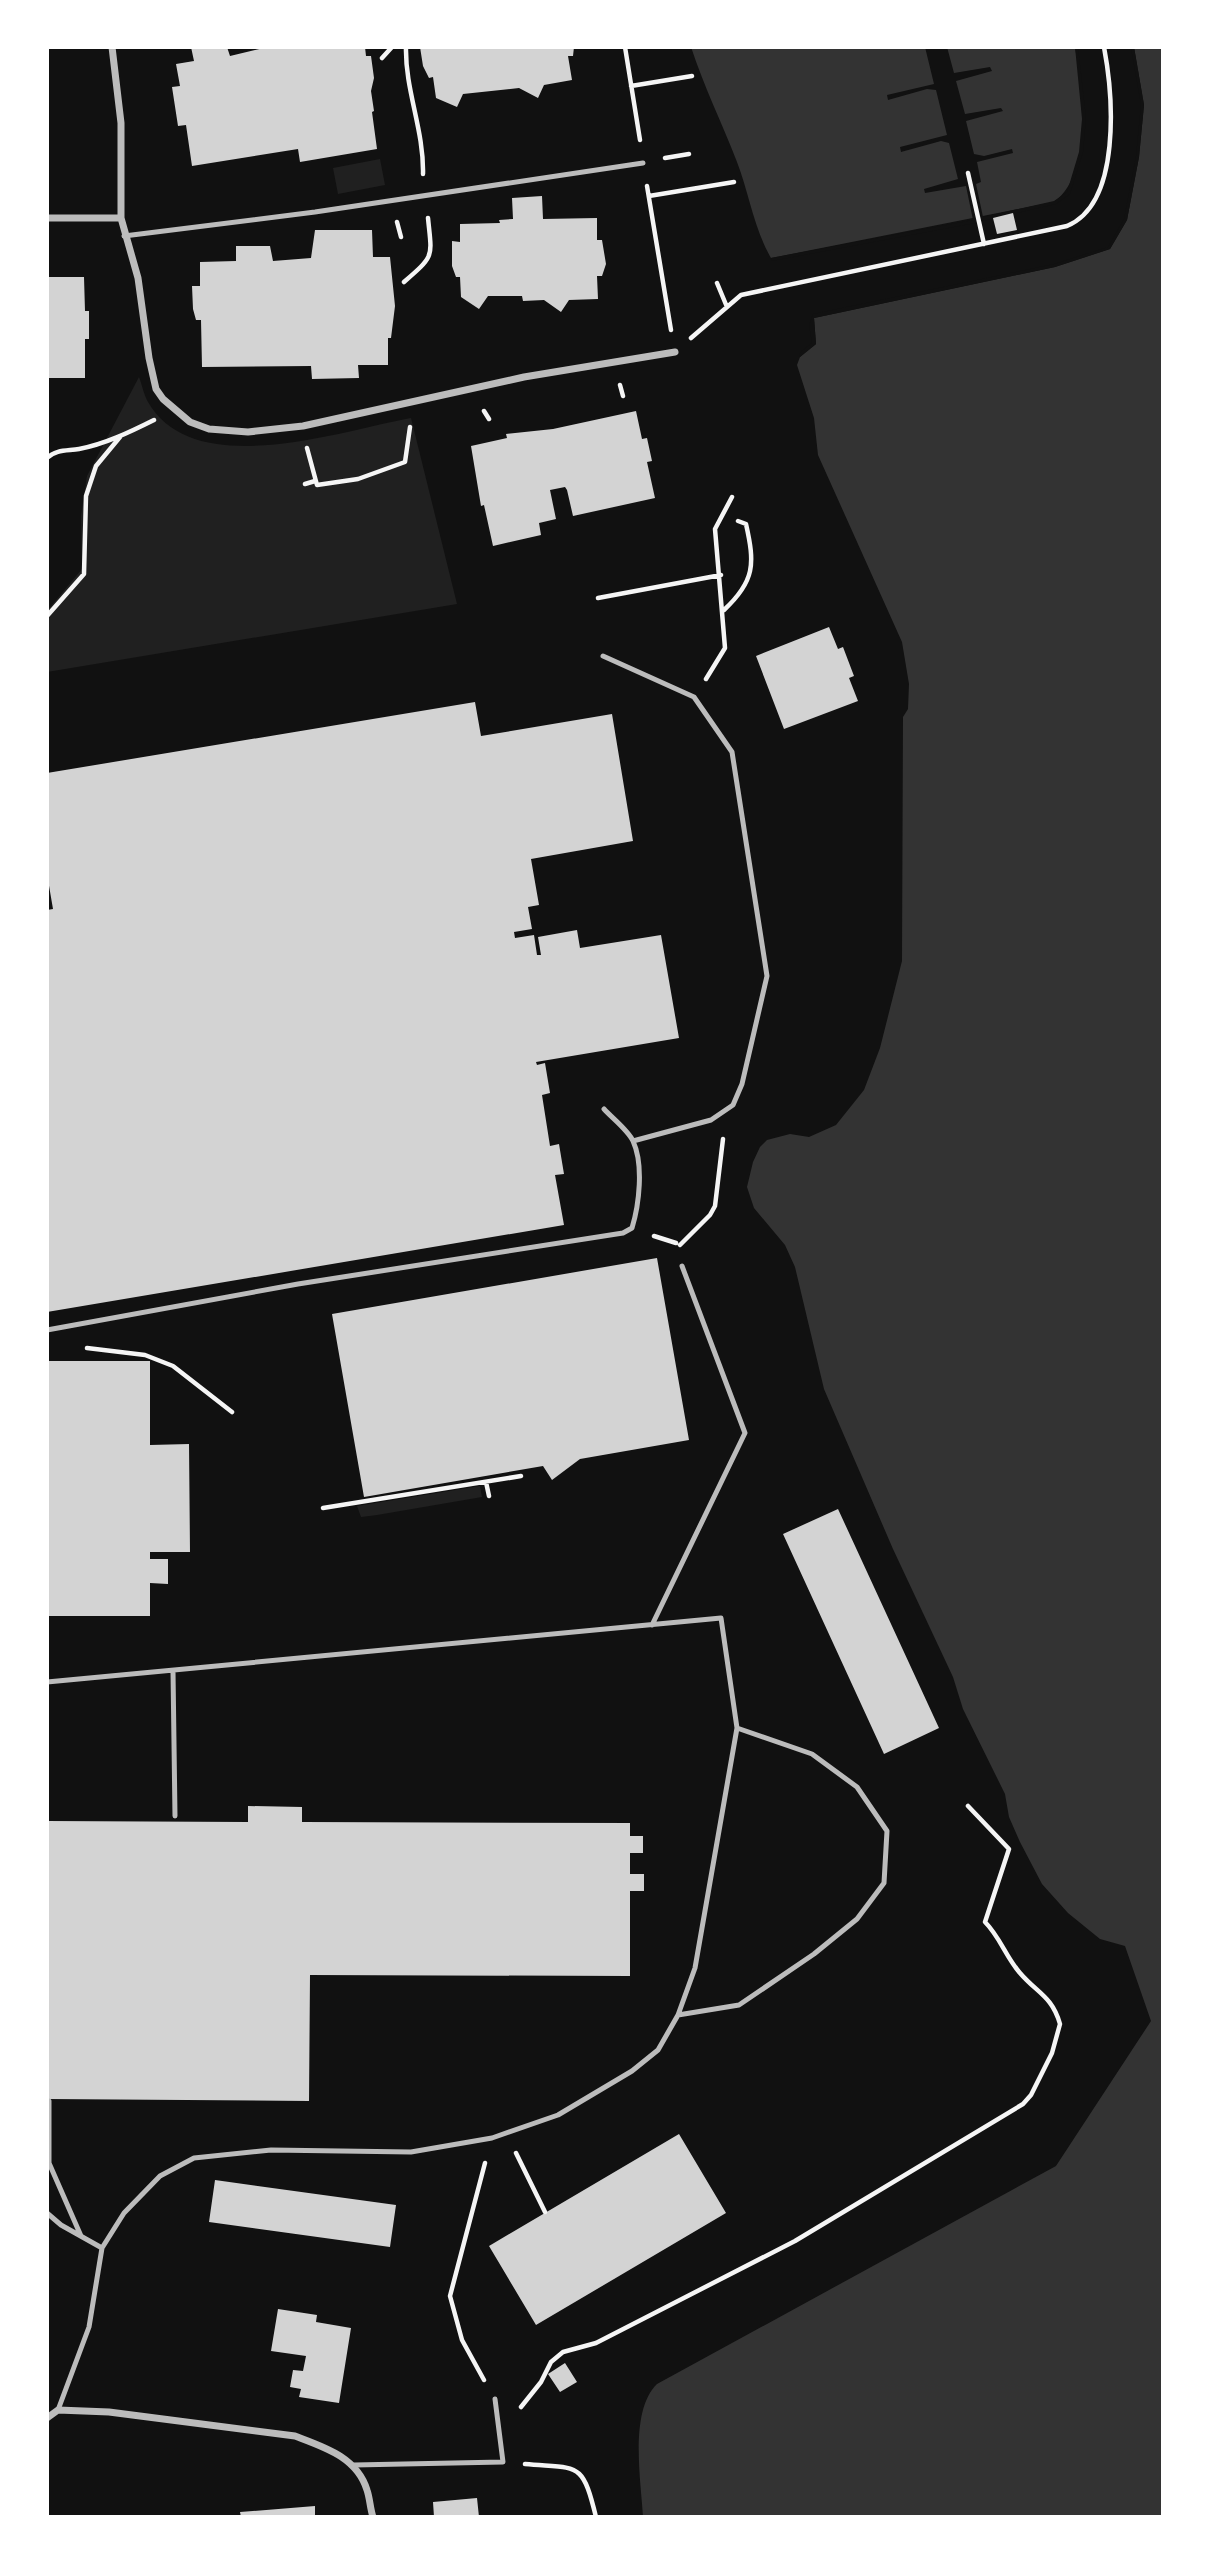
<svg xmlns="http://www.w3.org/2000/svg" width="1210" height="2564" viewBox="0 0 1210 2564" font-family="'Noto Sans',sans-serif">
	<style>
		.green { fill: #202020 }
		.water { fill: #333 }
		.pier { fill: #111 }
		.building { fill: #d3d3d3 }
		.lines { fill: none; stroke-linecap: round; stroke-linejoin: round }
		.path { stroke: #f5f5f5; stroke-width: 4.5 }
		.service { stroke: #bcbcbc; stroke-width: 5 }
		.minor { stroke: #bcbcbc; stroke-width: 7 }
	</style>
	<rect width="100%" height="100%" fill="#111"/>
	<path class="green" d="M380,159l5,26 -47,9 -5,-26z
		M139,377c3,8 5,18 9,25 46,80 192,29 263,16l46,186 -410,68v-61l35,-42 -1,-53 6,-40z
		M480,1486l2,11 -105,18 -16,2 -4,-11z"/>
	<path class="water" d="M691,47h384c7,44 19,125 -21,155l-283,56c-17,-29 -22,-65 -34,-96 -15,-39 -33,-75 -46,-115z
		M1134,47h29v2470h-520c-2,-36 -14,-106 14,-133l399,-218 95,-145 -26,-75 -25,-7 -32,-26 -26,-29 -22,-42 -11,-25 -4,-23 -42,-85 -10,-32 -60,-128 -69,-160 -29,-122 -10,-22 -31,-37 -7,-21 6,-25 7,-15 7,-7 23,-6 19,3 27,-12 28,-35 16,-42 22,-87 1,-244 5,-8 1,-25 -7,-42 -84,-187 -4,-37 -17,-53 3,-8 16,-13 -2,-26 241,-51 55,-18 17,-29 12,-63 5,-52z"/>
	<path class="pier" d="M925,47h22l7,26 36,-6 2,4 -36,10 9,33 36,-6 2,3 -37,10 8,33 10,2 28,-7 1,4 -36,9 4,20 -5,2 7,33 71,-16 13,-9 12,-40 3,-33 -7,-72h3l8,71 -3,34 -13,42 -14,10 -86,20 -198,37 -1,-3 202,-38 -7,-34 -41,7 -1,-4 34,-10 -9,-36 -8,-2 -40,11 -1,-5 47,-12 -11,-45 -9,-1 -39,11 -1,-5 47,-11z
		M1134,47l10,58 -5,52 -12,63 -17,29 -55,18 -241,51 2,26 -16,13 -1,-4 13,-10 -3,-18 4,-11 241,-50 54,-17 16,-28 12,-63 5,-51 -10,-57z"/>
	<path class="building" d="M191,47h36l3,9 38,-9h97l1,9h5l3,22 -3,13 3,20 -2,1 5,37 -77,13 -2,-13 -106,17 -6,-41 -8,1 -6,-39 8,-1 -4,-22 18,-3z
		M420,47h154l-1,9h-5l4,24 -28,5 -6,13 -19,-10 -56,6 -6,13 -21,-9 -3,-21 -4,1 -6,-12z
		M542,196l1,23 54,-1v22h5l4,24 -4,12h-5l1,23 -29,1 -8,12 -17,-12 -21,1 -1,-5h-34l-9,13 -18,-12 -1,-20h-4l-4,-11v-25l8,1v-18l40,-1 -1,-3 14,-1 -1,-21z
		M1013,213l4,17 -20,4 -4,-16z
		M315,230h57l1,27h17l5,49 -4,32h-3v27h-30l1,13 -47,1 -1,-13 -109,1 -1,-47h-5l-3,-11 -1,-23h8v-24l36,-1v-15h34l3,15 38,-3z
		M47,277h37l1,34h4v28h-4v39h-38z
		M636,411l6,28 5,-1 5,23 -5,1 8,36 -82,18 -6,-26 -2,-3 -15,3 6,29 -17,4 2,12 -48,11 -9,-41 -3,1 -10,-60 36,-8 -1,-4 47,-5z
		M829,627l9,22 5,-2 11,29 -5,2 9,23 -74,28 -28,-73z
		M475,702l6,34 131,-22 21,127 -102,18 8,46 -11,2 4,22 -18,3 1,6 19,-3 3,20h4l-3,-18 39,-7 3,18 81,-13 18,103 -143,24 1,3 8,-2 5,30 -8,2 8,51 9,-2 5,30 -9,1 9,50 -517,87v-402l6,-1 -6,-35v-101z
		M657,1258l32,182 -109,19 -28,21 -9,-14 -179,31 -32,-183z
		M47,1361h103v84l39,-1 1,108h-40v7h18v25l-18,-1v33h-103z
		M838,1509l101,219 -55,26 -101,-220z
		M248,1806l54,1v15l328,1v13h13v17h-13v21h14v17h-14v85l-320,-1 -1,126 -262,-2v-278l201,1z
		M679,2134l47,79 -190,112 -47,-79z
		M215,2180l181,25 -6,42 -181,-25z
		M278,2309l39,6 -1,7 35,6 -12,75 -40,-6 2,-8 -11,-2 3,-17 10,1 3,-15 -35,-5z
		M565,2363l12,19 -17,10 -12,-18z
		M477,2498l2,19h-45l-1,-15z
		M315,2506v11h-74l-1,-5z"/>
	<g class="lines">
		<path class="path" d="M406,47c-1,43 18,83 17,127
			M625,47l15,93
			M382,58l10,-11
			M631,86l61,-10
			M665,158l24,-4
			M968,173l16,71
			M647,186l24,144
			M649,196l85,-14
			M397,222l4,15
			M404,282c31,-27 28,-24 24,-64
			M717,283l10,24
			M691,338l50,-43 326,-69c55,-23 46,-131 37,-179
			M620,385l3,11
			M484,411l5,8
			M307,448l10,37 41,-6 47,-17 5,-35
			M47,458c9,-9 21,-7 32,-9 26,-5 51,-17 75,-29
			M305,484l10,-3
			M598,598l123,-23
			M724,610c31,-29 31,-46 22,-86l-8,-3
			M47,616l37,-42 2,-78 10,-30 24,-29
			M706,679l19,-31 -10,-119 17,-32
			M654,1236l22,7
			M680,1245l30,-30 5,-9 8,-67
			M87,1348l58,7 28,11 59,46
			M486,1482l3,14
			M323,1508l198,-32
			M516,2153l29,59
			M484,2380l-22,-40 -12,-44 35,-133
			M521,2407l20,-25 10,-20 12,-10 33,-9 199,-102 228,-137 8,-9 21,-42 8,-29c-8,-28 -23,-31 -40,-51 -14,-16 -20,-36 -35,-51l24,-73 -41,-43
			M525,2464c54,5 57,-4 71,53"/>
		<path class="service" d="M124,236l191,-24 328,-49
			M603,656l91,41 38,55 35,224 -25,108 -9,21 -22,15 -78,21
			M47,1330l251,-46 325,-51 9,-5c7,-23 12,-63 1,-87 -5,-11 -21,-23 -29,-32
			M652,1625l93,-192 -63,-167
			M173,1671l2,145
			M47,1682l674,-64 16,110 -42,240 -17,47 -20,35 -26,21 -74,44 -66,23 -81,14 -140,-2 -77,8 -34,18 -36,37 -22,35 -13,79 -31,83
			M678,2015l61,-10 75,-51 43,-35 27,-36 3,-52 -30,-44 -45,-33 -75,-26
			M49,2101v62l32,73
			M47,2213l14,12 41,23
			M354,2465l149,-3 -8,-63"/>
		<path class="minor" d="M112,47l9,76v95l17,60 11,80 7,31 7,10 27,23 19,7 39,3 55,-6 221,-49 151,-25
			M47,218h74
			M47,2418l11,-8 51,2 186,24c29,11 62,21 72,54 3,9 3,18 6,27"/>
	</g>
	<rect width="1210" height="2564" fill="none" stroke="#ffffff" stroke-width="98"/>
</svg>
